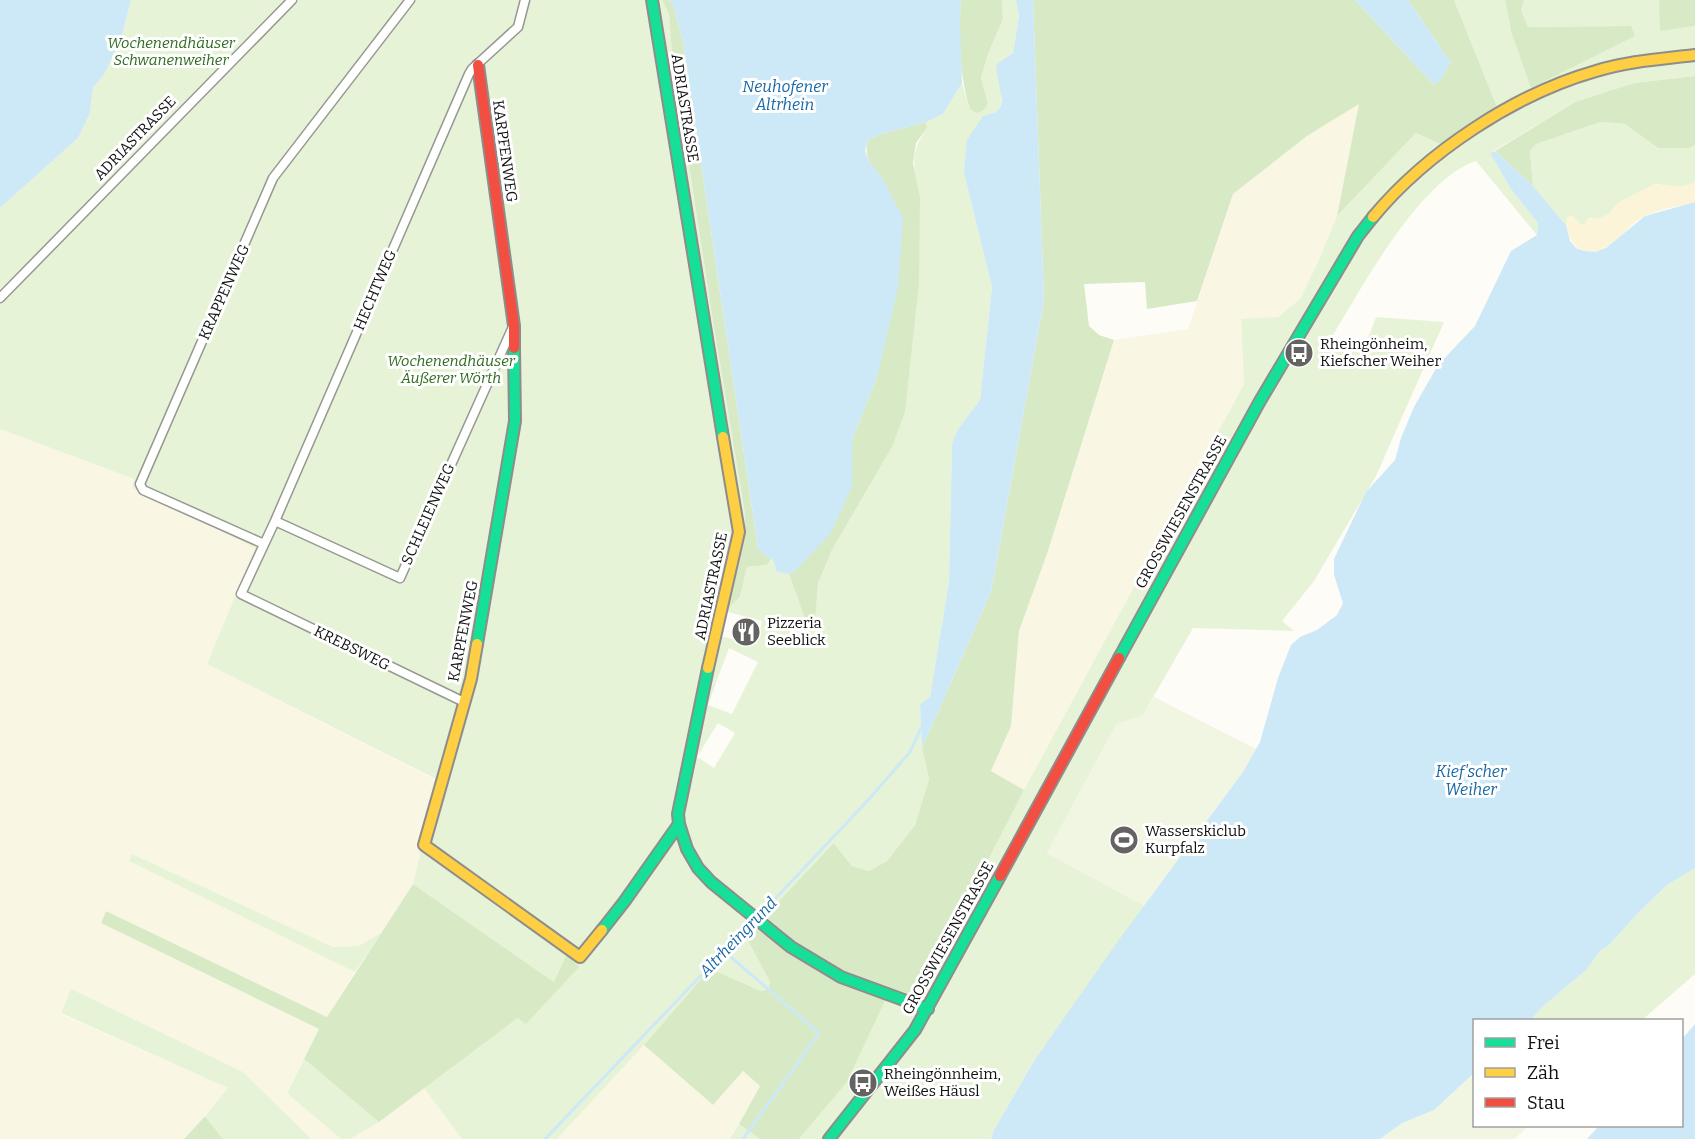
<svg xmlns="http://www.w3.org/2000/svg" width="1695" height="1139" viewBox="0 0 1695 1139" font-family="Bitter,serif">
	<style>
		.farmland { fill: #f9f7e4 }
		.green { fill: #e7f3d7; fill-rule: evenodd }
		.forest { fill: #d8eac5 }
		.sand { fill: #fcf4d9 }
		.pitch { fill: #f0f6e1 }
		.water { fill: #cde8f7 }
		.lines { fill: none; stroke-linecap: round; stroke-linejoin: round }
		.stream { stroke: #cde8f7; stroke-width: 3 }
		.street-casing { stroke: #979795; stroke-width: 11 }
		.fast-casing { stroke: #8e8d8b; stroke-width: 14 }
		.slow-casing { stroke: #8e8d8b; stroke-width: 14 }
		.jam-casing { stroke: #8e8d8b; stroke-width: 14 }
		.street { stroke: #fffffe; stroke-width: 8 }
		.fast { stroke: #16e098; stroke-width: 10 }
		.slow { stroke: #ffcf43; stroke-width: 10 }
		.jam { stroke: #f24e42; stroke-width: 10 }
		.labels { text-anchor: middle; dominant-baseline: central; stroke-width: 6; stroke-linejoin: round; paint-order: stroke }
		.park-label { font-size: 15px; font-style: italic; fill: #2f6b1f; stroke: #fff }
		.street-label { font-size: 15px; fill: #111; stroke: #fff }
		.poi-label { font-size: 15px; fill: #111; stroke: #fff; text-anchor: start }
		.water-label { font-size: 16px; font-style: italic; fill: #1768a6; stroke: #fff }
	</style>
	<rect width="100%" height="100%" fill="#fdfcf7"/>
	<path class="farmland" d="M1360,103l-23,113 -19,46 -18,37 -22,18 -37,3 3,64 -220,406 -33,-19 20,-45 8,-95 29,-80 66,-211 74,-11 45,-135 74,-58z
		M0,429l134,50 -2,9 123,60 -48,116 231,117 -25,103 -31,48 -22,14 -27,1 -201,-93 -3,7 226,111 -28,45 -221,-106 -5,12 218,106 -32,63 54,47h-30l-69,-67 -170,-82 -11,24 168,74 -45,51h-184z
		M644,1045l69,60 30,-34 17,15 -30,53h-173z
		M424,1088l38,51h-112l29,-17z"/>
	<path class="green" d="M131,0h531l7,15 3,39 40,261 33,199c-1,33 -11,64 -20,96l15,-13 7,-30 20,-2 4,-6 2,1 4,12 12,2 18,49 8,-1 3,-39 14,-33 60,-103 28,-250c-6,-31 -12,-41 7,-69l-1,-6 17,-8 19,-31 8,26 18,-6 -7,-25 7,-24 15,-35 -1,-19h14l3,17 -6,36 -15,11 -2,5c2,11 11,34 1,42 -4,3 -10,4 -14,5l-19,57 28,114 -12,113 -22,29 -6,16 -3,137 -19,116 -10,6 2,44 7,31 -14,46 -28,36 -18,10 -17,-5 -17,-22 -88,95 23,43 -2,7 -7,2 -48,-21 -6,2 -63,73 -87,94h-95l-38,-51 94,-70 36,-36 -141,-98 25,-104 -231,-116 48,-116 -123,-60 2,-9 -134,-50v-221l78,-70 12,-25 3,-25 12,-15 17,-38zM725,611l37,10 -5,23 -38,-8zM729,648l29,14 -26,52 -24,-9zM718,723l17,10 -21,35 -17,-11z
		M1454,0h51l6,31 120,-5 -103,1 -7,-17 3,-10h135l2,30 34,-4v50l-61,7 -59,19 -85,51 21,36 27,34 -1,12 -61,-74c-58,19 -117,132 -149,184 33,17 39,0 49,-28l68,5 -68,154 -62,105 -32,40 12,10 -101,-3 -50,87 -27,10 -69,128 98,53 -111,155 -40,69 -3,9h-192l48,-57 43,-93 27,8 107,-207 220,-406 -3,-65 37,-2 22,-18 18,-37 19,-46 79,-83 26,12 55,-38z
		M1601,122l24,2 33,24h30l7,-3v38l-15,4 -25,-3 -37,19 -9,11 -10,5 -9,-1 -5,6 -4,1 -8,-9 -6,2 -1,7 -33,-39 -3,-35 6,-7z
		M132,854l201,93 26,-1 23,-14 -27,40 -226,-111z
		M1695,868v106l-53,46h-111l10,-12 45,-38 15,-20 7,-4 30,-33 29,-28z
		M71,989l172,83 68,67h-88l-18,-23 23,-28 -167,-75z
		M304,1059l75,63 -29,17h-9l-54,-46z
		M739,1124l21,15h-30z"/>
	<path class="forest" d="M662,0h7l4,4 10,38 75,506 13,11 -4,6 -20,2 -7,30 -15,14c8,-32 19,-64 20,-97l-33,-199 -40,-261 -3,-39z
		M961,0h41l1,19 -15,35 -7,24 7,25 -4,7 -7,3 -7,-4c-11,-35 -12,-73 -9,-109z
		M1033,0h322l79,85 17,-22 -43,-63h46l43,107 -55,38 -26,-12 -79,83 22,-112 -52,32 -74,58 -36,107 -50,8 -2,-27 -61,2 5,42 10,9 15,5 -66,211 -29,80 -8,95 -20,45 33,19 -107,208 -27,-8 -43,92 -48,57h-39l-21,-15 21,-38 -17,-15 -30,34 -69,-60 63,-73 6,-2 48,21 7,-2 2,-7 -23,-43 1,-5 86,-91 18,23 17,5 18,-10 28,-36 14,-46 -7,-31 69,-156 53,-292z
		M1505,0h19l-3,10 7,17 103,-1 4,10 -104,52 -20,-57z
		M1659,0h36v26l-35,5z
		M1695,76v69l-6,3h-31l-33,-24 -24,-2 -65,22 -6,7 3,35 -38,-35 80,-49 59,-19z
		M926,122l1,6 -11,15 -3,20 7,34 -1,86 -14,129 -13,35 -60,103 -14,33 -3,40 -8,1 -18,-50 7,-4 56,-83v-47l25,-63 6,-198c-11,-14 -20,-21 -15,-39l13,-6z
		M413,884l141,98 13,-28 12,13 -53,57 -8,-6 -139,104 -75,-63 15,-30 -218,-106 5,-12 221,106z
		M205,1116l18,23h-39z"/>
	<path class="sand" d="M1695,183v19c-16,4 -35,7 -50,14 -15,7 -25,24 -40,32 -16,9 -32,2 -37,-15 -2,-7 -3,-11 1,-17h4l8,9 4,-1 2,-5h12l10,-5 9,-11 37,-19 25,3z"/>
	<path class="pitch" d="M1154,697l102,52 -13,23 -98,134 -98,-53 69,-128 27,-10z
		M1474,1073v53h54l-13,13h-135l22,-16 32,-13z"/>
	<path class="water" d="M0,0h131l-9,35 -17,38 -12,15 -3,25 -12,25 -78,70z
		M669,0h292l-1,17 2,66 -19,31 -17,8 -45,12 -13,6 -3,11 4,10 14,18 20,39 -5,70 -21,89 -25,63v47l-22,47 -34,36 -7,4 -12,-2 -4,-12 -8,-4 -7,-8 -75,-506 -10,-38z
		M1016,0h17l11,300 -53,292 -69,156 -2,-44 10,-7 19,-115 3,-138 6,-15 22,-29 12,-113 -28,-114 3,-33 16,-24 13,-4 5,-6 1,-6 -6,-31 1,-5 16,-11 6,-36z
		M1355,0h53l43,63 -11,17 -6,5z
		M1495,151l38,35 33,39 4,16 6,7 8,3 11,1 11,-4 39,-32 50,-14v666l-28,17 -29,28 -30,33 -7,4 -15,20 -45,38 -10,12h-57v53l-40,37 -32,13 -22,16h-389l3,-9 40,-69 84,-120 125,-169 17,-30 18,-64 13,-33 9,-8 17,-7 20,-15 6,-12 -9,-28v-16l32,-67 29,-32 6,-22 13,-31 24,-42 37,-39 36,-75 26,-16 1,-12 -27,-34 -21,-36z
		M1695,1024v115h-108l12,-13h83v-87z"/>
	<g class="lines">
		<path class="stream" d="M758,917l112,-119 40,-46 11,-24
			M725,952l94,81 -76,106
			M545,1139l208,-218"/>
		<g class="street-casing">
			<path id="street" d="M0,298l292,-298
				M275,521l125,57 112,-249
				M264,544l-121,-54 -3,-6 133,-306 137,-178
				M464,702l-223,-108 34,-73 194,-447 3,-5 46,-42 7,-27"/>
		</g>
		<g class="fast-casing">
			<path id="fast" d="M652,0l71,437
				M477,644l38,-223 -1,-73
				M1119,658l141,-257 98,-165 15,-19
				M708,668l-30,146 1,10 8,25 11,19 13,14 80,65 50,30 87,32
				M602,930l22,-28 55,-78
				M829,1139l86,-109 85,-154"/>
		</g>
		<g class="slow-casing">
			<path id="slow" d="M1373,217c54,-65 142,-123 223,-146 32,-10 66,-12 99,-16
				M477,644l-6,35 -47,166 156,112 22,-27
				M708,668l31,-136 -16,-95"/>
		</g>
		<g class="jam-casing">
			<path id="jam" d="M478,65l36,261v22
				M1000,876l119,-218"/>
		</g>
		<use href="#street" class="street"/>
		<use href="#fast" class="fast"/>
		<use href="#slow" class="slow"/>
		<use href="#jam" class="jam"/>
	</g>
	<defs>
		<g id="bus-disc" transform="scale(1.5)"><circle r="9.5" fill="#646362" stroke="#fff"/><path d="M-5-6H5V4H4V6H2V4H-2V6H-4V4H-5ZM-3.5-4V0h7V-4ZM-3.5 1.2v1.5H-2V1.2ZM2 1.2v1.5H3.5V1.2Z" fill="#fff"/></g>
		<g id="restaurant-disc" transform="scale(1.5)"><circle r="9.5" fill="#646362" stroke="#fff"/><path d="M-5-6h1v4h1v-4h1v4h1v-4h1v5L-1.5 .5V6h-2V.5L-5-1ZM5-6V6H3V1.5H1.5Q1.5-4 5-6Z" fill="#fff"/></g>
		<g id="stadium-disc" transform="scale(1.5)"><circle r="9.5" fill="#646362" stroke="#fff"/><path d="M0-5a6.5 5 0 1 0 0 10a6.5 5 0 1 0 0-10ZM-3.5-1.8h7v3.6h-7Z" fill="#fff"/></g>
	</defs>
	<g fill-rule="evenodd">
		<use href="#bus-disc" x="1299" y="353"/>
		<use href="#restaurant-disc" x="746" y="632"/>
		<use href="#stadium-disc" x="1124" y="840"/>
		<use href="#bus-disc" x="863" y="1083"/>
	</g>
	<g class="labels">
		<g class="park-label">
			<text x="171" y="43">Wochenendhäuser<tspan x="171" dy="17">Schwanenweiher</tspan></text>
			<text x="451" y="361">Wochenendhäuser<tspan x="451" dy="17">Äußerer Wörth</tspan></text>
		</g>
		<g class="street-label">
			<text transform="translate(685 108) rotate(81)">ADRIASTRASSE</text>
			<text transform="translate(135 138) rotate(-46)">ADRIASTRASSE</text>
			<text transform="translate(505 151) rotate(82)">KARPFENWEG</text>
			<text transform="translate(375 290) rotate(-67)">HECHTWEG</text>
			<text transform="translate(224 292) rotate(-66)">KRAPPENWEG</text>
			<text transform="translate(1181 512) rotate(-61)">GROSSWIESENSTRASSE</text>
			<text transform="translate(428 514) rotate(-66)">SCHLEIENWEG</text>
			<text transform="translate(711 586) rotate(-78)">ADRIASTRASSE</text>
			<text transform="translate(463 631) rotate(-79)">KARPFENWEG</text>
			<text transform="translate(352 648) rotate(26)">KREBSWEG</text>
			<text transform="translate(948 938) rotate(-61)">GROSSWIESENSTRASSE</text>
		</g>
		<g class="poi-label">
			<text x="1320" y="344">Rheingönheim,<tspan x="1320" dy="17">Kiefscher Weiher</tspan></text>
			<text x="767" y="623">Pizzeria<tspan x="767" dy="17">Seeblick</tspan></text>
			<text x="1145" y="831">Wasserskiclub<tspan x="1145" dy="17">Kurpfalz</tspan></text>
			<text x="884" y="1074">Rheingönnheim,<tspan x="884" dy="17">Weißes Häusl</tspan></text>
		</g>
		<g class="water-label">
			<text x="785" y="86">Neuhofener<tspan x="785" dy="18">Altrhein</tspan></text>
			<text x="1471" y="771">Kief'scher<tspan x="1471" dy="18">Weiher</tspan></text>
			<text transform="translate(738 937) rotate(-46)">Altrheingrund</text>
		</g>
	</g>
	<rect x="1473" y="1019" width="210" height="108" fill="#ffffff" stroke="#a0a0a0" stroke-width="1.5"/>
	<rect x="1485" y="1038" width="30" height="9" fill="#16e098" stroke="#a0a0a0" stroke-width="1.5"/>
	<text x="1527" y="1049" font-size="18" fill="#111111">Frei</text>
	<rect x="1485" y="1068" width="30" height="9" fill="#ffcf43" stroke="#a0a0a0" stroke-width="1.5"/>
	<text x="1527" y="1079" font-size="18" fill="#111111">Zäh</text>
	<rect x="1485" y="1098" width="30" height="9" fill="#f24e42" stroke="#a0a0a0" stroke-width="1.5"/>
	<text x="1527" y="1109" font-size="18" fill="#111111">Stau</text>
</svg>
